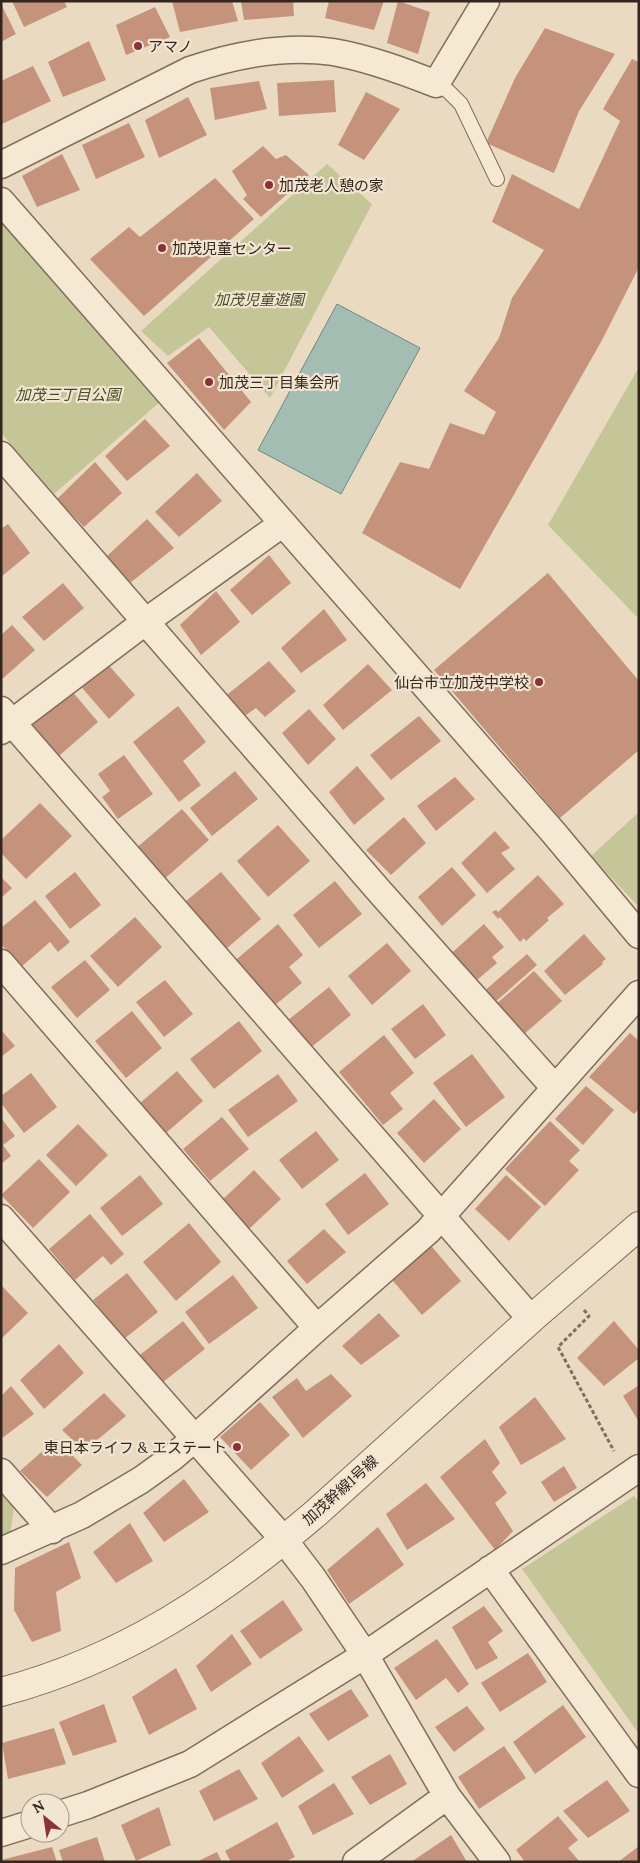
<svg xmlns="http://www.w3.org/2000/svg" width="640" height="1863" viewBox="0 0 640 1863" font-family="Lora,'Noto Sans JP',serif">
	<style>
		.green { fill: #c5c697 }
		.water { fill: #a4bdb3; stroke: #6c8a80 }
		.building { fill: #c5937b }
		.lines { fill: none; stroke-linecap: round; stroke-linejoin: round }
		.service-casing { stroke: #826c5b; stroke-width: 16 }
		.minor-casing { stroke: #826c5b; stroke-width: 29 }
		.tertiary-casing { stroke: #826c5b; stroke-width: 30 }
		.path { stroke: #826c5b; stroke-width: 3; stroke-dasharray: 4 2.5; stroke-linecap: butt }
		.service { stroke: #f5e9d4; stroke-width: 14 }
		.minor { stroke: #f5e9d4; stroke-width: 26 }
		.tertiary { stroke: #f5e9d4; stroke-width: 28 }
		.poi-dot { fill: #8c3039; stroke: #f2e5d1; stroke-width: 2 }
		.labels { text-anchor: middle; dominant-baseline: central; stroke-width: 4.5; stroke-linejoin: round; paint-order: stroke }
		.poi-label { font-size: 15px; fill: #33261e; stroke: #f2e5d1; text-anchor: start }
		.park-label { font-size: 15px; font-style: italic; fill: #474e26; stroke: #f2e5d1 }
		.street-label { font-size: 15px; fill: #33261e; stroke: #f2e5d1 }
	</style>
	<rect width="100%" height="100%" fill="#eadac2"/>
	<path class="green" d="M327,164l45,40 -102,194 -61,-71 -41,29 -27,-25z
		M1,218l160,183 -107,93 -53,-61z
		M639,367v252l-91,-94z
		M639,812v95l-48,-51z
		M1,1493l13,15 -4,27 -9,3z
		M634,1496l5,6v232l-117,-165z"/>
	<path class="water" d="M337,304l83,44 -79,146 -83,-44z"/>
	<path class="building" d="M12,1h52l3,6 -43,20z
		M172,1h60l6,20 -58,11z
		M241,1h52l1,15 -50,4z
		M329,1h55l-10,29 -49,-12z
		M398,1l32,11 -12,42 -31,-11z
		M1,4l15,30 -15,8z
		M155,7l15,30 -44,18 -10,-30z
		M545,28l70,26 -36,57 -25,62 -68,-30 29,-65z
		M89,41l17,39 -43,17 -15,-35z
		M632,59l7,3v205l-38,75 -141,247 -98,-56 38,-71 29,7 21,-46 34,12 12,-23 -32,-21 35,-53 13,-40 32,-48 -52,-28 20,-48 67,35 41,-88 -17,-12z
		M33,66l18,35 -49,23 -1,-43z
		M334,80l2,32 -57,4 -2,-33z
		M259,81l8,28 -52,11 -5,-32z
		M366,92l34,17 -36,51 -26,-15z
		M188,97l19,38 -48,23 -14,-38z
		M129,123l16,34 -49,22 -14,-34z
		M263,146l13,13 10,-4 23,20 -48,42 -18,-18 4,-4 -15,-24z
		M62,154l18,36 -43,17 -15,-31z
		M215,178l39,41 -110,97 -54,-57 39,-32 11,10z
		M199,338l52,64 -27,28 -57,-67z
		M145,419l25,27 -43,35 -22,-25z
		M95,462l27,31 -38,34 -27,-28z
		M197,473l25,28 -43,36 -24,-25z
		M147,519l27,29 -44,35 -23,-27z
		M8,524l22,29 -29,24v-48z
		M269,555l22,28 -39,32 -22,-25z
		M548,573l91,108v69l-79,68 -126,-148z
		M63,583l21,25 -40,33 -22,-24z
		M216,591l24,31 -39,33 -21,-30z
		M324,609l23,31 -46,33 -20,-25z
		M12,625l23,25 -34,30v-45z
		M105,661l30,34 -26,24 -31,-36z
		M269,661l27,30 -31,26 -9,-9 -14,10 -19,-20z
		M368,664l24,26 -49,40 -20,-25z
		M71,690l27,32 -46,40 -28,-32z
		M178,706l28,36 -23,19 18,24 -22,17 -46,-60z
		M309,709l27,30 -28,26 -26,-32z
		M419,716l22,25 -50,39 -21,-25z
		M124,755l29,39 -35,25 -16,-22 8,-6 -12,-17z
		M357,766l28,33 -31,26 -25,-33z
		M235,771l23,28 -46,37 -22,-28z
		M455,777l20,22 -39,32 -19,-25z
		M40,803l32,33 -46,43 -25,-26v-13z
		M182,809l27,31 -47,41 -27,-32z
		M404,817l22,26 -35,32 -25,-25z
		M278,825l32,36 -42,36 -31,-36z
		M495,831l15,17 -9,5 14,16 -28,24 -26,-30z
		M452,867l24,28 -34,31 -24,-29z
		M75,872l26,33 -31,24 -25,-33z
		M221,872l40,47 -35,30 -40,-48z
		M538,875l26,29 -17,14 2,2 -23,21 -2,-3 -4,4 -20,-25 -2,2 -6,-7 4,-2 2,2z
		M1,877l11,11 -11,10z
		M335,881l27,33 -43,34 -26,-33z
		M35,900l35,42 -12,10 -8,-10 -29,25 -20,-23v-16z
		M135,917l27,30 -44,40 -28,-31z
		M278,924l25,31 -14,12 13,16 -33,27 -38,-46z
		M484,924l20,23 -12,10 5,6 -26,22 -25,-27z
		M584,934l22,25 -4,3 1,2 -38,31 -21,-24z
		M387,943l24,28 -39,34 -24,-29z
		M527,954l10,11 -52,46 -10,-12z
		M85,960l25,30 -33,28 -26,-31z
		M534,971l28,30 -40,35 -27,-31z
		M165,980l28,34 -29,23 -28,-35z
		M329,987l22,28 -42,34 -22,-28z
		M423,1004l23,31 -31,24 -24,-30z
		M132,1011l30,37 -36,30 -31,-37z
		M239,1021l23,30 -48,38 -24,-30z
		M1,1030l14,16 -14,11z
		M630,1033l9,8v68l-5,5 -45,-37z
		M384,1035l30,38 -24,20 13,16 -20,16 -44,-53z
		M472,1054l33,43 -39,30 -33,-44z
		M177,1071l26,30 -37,32 -26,-30z
		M31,1073l26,34 -33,26 -23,-30v-7z
		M278,1074l20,27 -50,36 -20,-27z
		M586,1086l28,24 -31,35 -28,-26z
		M434,1099l27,30 -37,34 -27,-30z
		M222,1117l27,32 -39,32 -27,-32z
		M1,1118l14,18 -12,9 8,11 -10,8z
		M550,1121l30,29 -11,11 10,9 -34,36 -40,-37z
		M78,1124l30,31 -32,31 -30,-31z
		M316,1131l23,29 -37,29 -23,-29z
		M39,1159l31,33 -37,36 -32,-33z
		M254,1170l27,29 -32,30 -27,-29z
		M365,1173l24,31 -41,31 -23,-31z
		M140,1175l23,29 -41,32 -22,-28z
		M506,1175l35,32 -32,34 -34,-32z
		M90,1214l34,40 -13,11 -8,-9 -28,24 -26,-31z
		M189,1223l32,39 -45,39 -33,-39z
		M324,1229l22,23 -39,32 -20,-23z
		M427,1241l34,40 -39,34 -34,-40z
		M127,1273l31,39 -34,27 -31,-39z
		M233,1275l25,33 -49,36 -24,-32z
		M1,1285l27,28 -27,26z
		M379,1313l21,23 -39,29 -19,-19z
		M183,1321l22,28 -47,37 -22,-28z
		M614,1321l25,29v8l-35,28 -27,-28z
		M59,1344l25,29 -40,36 -24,-29z
		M331,1374l21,22 -49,42 -31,-41 25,-19 9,13z
		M639,1385v37l-16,-26z
		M11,1386l23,28 -33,25v-43z
		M104,1393l22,23 -42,35 -22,-21z
		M535,1397l31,42 -45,26 -22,-38z
		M260,1402l30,33 -39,35 -31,-33z
		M56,1439l26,26 -35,32 -27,-26z
		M485,1439l15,24 -8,9 15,21 -12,10 18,28 -18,19 -55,-73z
		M564,1466l13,22 -23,14 -13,-20z
		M184,1479l25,33 -45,30 -21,-29z
		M426,1483l29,36 -48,31 -21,-36z
		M130,1523l23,38 -37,22 -23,-31z
		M378,1527l26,38 -55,39 -22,-34z
		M69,1542l12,36 -25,14 5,39 -29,11 -18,-32 1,-42z
		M283,1600l20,30 -43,29 -20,-28z
		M484,1606l19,25 -15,11 10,16 -22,12 -24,-43z
		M232,1634l20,30 -41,28 -15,-26z
		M437,1639l32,45 -11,9 -12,-15 -30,22 -22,-32z
		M528,1653l19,29 -47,30 -19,-29z
		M176,1668l21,41 -48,26 -17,-38z
		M351,1689l18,27 -41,25 -19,-27z
		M104,1704l13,38 -44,14 -14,-34z
		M563,1705l23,32 -51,37 -22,-32z
		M467,1706l18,23 -31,23 -19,-25z
		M54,1728l12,36 -58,15 -6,-36z
		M299,1736l25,35 -42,27 -21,-35z
		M504,1746l22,32 -47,31 -21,-32z
		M390,1754l17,30 -37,21 -19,-28z
		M239,1769l19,30 -44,22 -15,-30z
		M607,1780l23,31 -42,27 -25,-27z
		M334,1783l20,31 -41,21 -15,-29z
		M159,1807l12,38 -35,16 -15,-36z
		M558,1816l20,24 -10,8 12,14h-55l-9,-12z
		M277,1822l18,35 -10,5h-54l-6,-11z
		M451,1835l16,27h-56z
		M97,1837l8,25h-42l-4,-12z
		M639,1846v16h-21z
		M52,1847l5,15h-56v-2z
		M217,1852l5,10h-26z"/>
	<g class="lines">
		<g class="service-casing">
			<path id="service" d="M436,84l12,7 13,13 36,75"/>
		</g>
		<g class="minor-casing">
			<path id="minor" d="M1,165l189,-95c47,-16 94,-25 143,-18 35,6 70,19 103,32l50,-83
				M1,201l552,631 86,103
				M1,455l379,437 175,196
				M1,710l530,609
				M1,731l144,-109 137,-98
				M1,963l316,365
				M1,1218l283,322 29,38 52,77 82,141 50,66
				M1,1472l51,58
				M1,1551l81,-36 59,-35 32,-23 21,-18 123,-111 111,-97 211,-237
				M490,1569l149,205
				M60,1814l28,-9 102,-41 175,-109 274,-187
				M1,1833l29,-9
				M356,1862l91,-66"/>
		</g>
		<g class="tertiary-casing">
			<path id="tertiary" d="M1,1692c122,-32 220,-98 315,-179l215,-194 108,-93"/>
		</g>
		<path class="path" d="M584,1310l5,6 -31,31 56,104"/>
		<use href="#service" class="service"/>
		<use href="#minor" class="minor"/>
		<use href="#tertiary" class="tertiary"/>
	</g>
	<g class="poi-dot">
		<circle cx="138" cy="46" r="5"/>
		<circle cx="269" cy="185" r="5"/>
		<circle cx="162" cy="248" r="5"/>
		<circle cx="209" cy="382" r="5"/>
		<circle cx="539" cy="682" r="5"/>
		<circle cx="237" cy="1447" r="5"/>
	</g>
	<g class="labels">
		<g class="poi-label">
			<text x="148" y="46">アマノ</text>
			<text x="279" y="185">加茂老人憩の家</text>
			<text x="172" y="248">加茂児童センター</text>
			<text x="219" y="382">加茂三丁目集会所</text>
			<text x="529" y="682" text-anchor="end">仙台市立加茂中学校</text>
			<text x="227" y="1447" text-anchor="end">東日本ライフ &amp; エステート</text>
		</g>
		<g class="park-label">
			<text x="259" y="299">加茂児童遊園</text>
			<text x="68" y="394">加茂三丁目公園</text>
		</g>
		<g class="street-label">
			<text transform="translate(340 1490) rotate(-42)">加茂幹線1号線</text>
		</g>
	</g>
	<rect width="640" height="1863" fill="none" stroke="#33261e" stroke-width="5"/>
	<g transform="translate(45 1818) rotate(330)"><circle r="24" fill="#f2e5d1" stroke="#a69989"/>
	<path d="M0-4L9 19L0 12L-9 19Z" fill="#8c3039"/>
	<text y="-8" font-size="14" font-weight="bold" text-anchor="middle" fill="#33261e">N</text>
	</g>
</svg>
